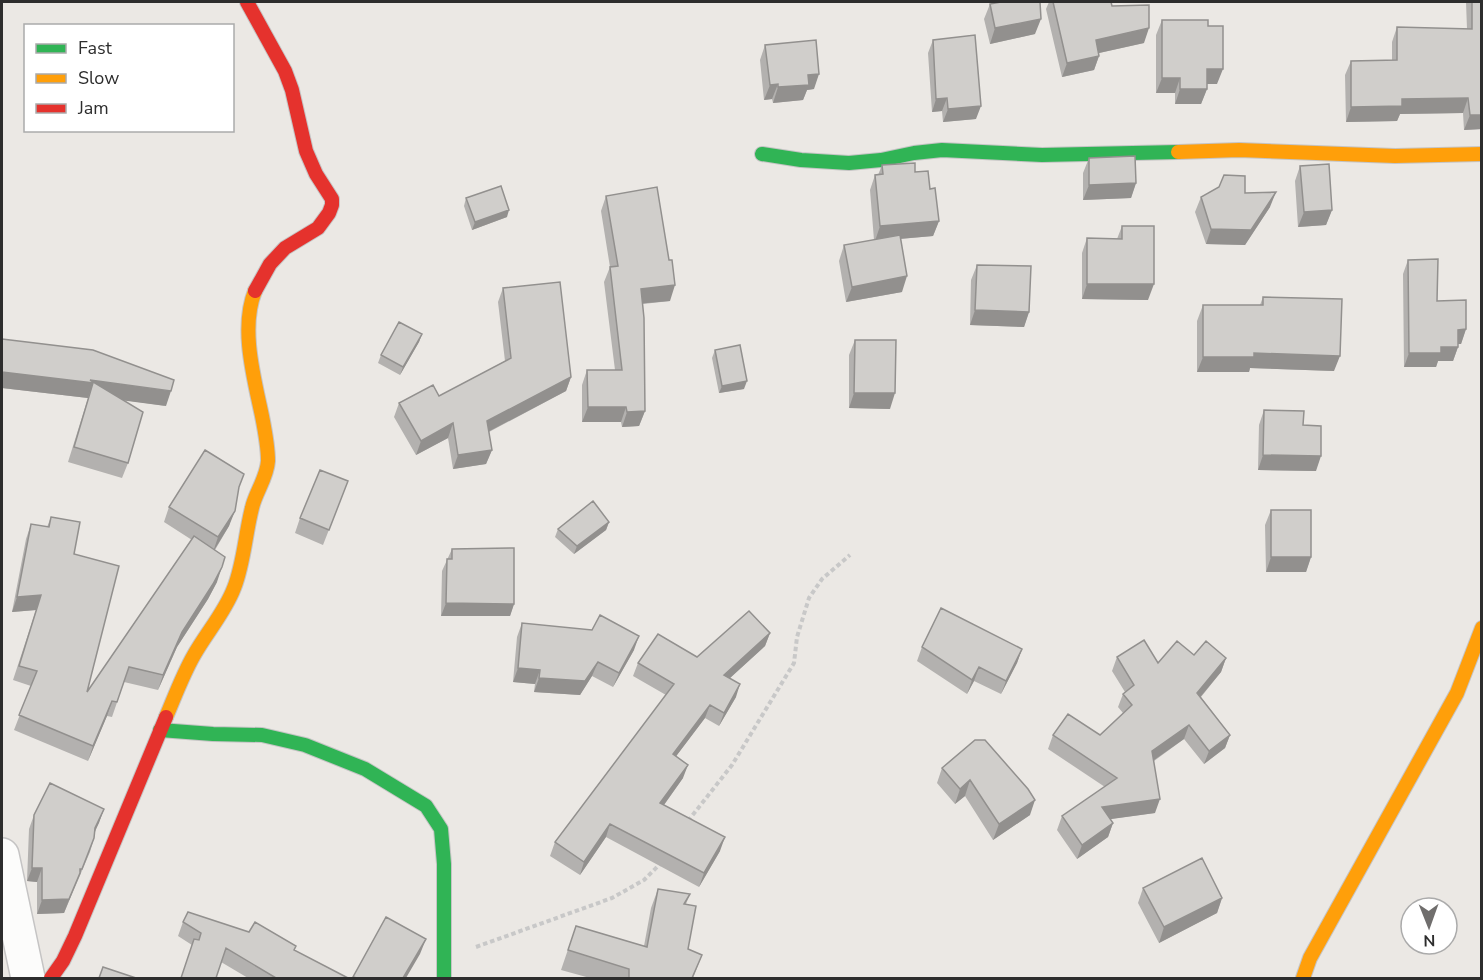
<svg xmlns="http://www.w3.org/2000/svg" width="1483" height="980" viewBox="0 0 1483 980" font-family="'Nunito Sans',sans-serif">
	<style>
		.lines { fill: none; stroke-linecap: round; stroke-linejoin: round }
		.street-casing { stroke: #c5c4c4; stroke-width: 36 }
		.fast-casing { stroke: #c5c4c4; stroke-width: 16 }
		.slow-casing { stroke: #c5c4c4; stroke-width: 16 }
		.jam-casing { stroke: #c5c4c4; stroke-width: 16 }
		.path { stroke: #c8c8c8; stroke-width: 4; stroke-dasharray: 4.5 3; stroke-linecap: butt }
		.street { stroke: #fcfcfb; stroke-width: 33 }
		.fast { stroke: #30b455; stroke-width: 14 }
		.slow { stroke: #ff9f0a; stroke-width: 14 }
		.jam { stroke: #e5322d; stroke-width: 14 }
		.wall { fill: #b3b1af }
		.shaded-wall { fill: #92908e }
		.building { fill: #d0cecb; stroke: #92908e; stroke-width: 1.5 }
	</style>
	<rect width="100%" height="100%" fill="#ebe8e4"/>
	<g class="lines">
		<g class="street-casing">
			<path id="street" d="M2,855l26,123"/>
		</g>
		<g class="fast-casing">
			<path id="fast" d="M762,154l39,6 48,3 32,-3 33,-7 28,-3 100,5 136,-3
				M160,730l53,4 49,1 43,10 60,24 61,37 15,23 3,35v114"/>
		</g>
		<g class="slow-casing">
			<path id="slow" d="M1178,152l61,-2 156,6 87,-2
				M166,717c9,-21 17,-43 28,-62 13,-23 31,-43 40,-67 10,-25 11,-53 18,-80 3,-15 15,-30 16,-47 0,-15 -3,-30 -6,-45 -8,-38 -22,-88 -7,-125
				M1303,978l7,-20 147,-265 25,-65"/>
		</g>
		<g class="jam-casing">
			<path id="jam" d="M247,2l38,69 7,19 14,61 10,23 16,25v6l-3,8 -11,15 -33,20 -15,16 -15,27
				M51,978l12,-17 12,-25 91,-219"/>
		</g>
		<path class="path" d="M688,821l44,-56 62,-102 3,-26 12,-39 13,-19 28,-24
			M476,947l136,-49 32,-18 17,-17"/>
		<use href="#street" class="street"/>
		<use href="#fast" class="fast"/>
		<use href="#slow" class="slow"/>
		<use href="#jam" class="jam"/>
	</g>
	<path class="wall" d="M1049,2h62l1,4 32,37 -45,10v3l-5,14 -32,7 -16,-68z
		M1466,2h16v127l-18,1 -1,-17 -63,1 -3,7 -51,1 -1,-47 6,-14 41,-1v-18l5,-15 70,2z
		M990,4l45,30 -45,10 -6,-25z
		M1162,20l46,6 9,58h-10v5l-6,15h-26v-11h-19v-58z
		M933,40l43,79 -33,3 -1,-11 -10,1 -4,-59z
		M765,45l49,44 -7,1 -4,10 -30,3 -1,-4 -8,1 -4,-40z
		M1089,158l47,25 -5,15 -48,2v-27z
		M882,165l33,7 15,17 9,32 -6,15 -33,3 2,53 -56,10 -7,-41 5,-16 30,-5 -4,-50 5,-15h3z
		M1300,166l32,44 -6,15 -28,2 -3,-46z
		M1245,193l25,14 -25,38 -39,-1 -11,-32 6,-15z
		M606,196l64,105 -27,3 2,107 -6,15 -17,1 -1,-5h-39v-37l5,-15h28l-11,-88 6,-15 -9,-56z
		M466,198l41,19 -35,13 -8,-24z
		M1122,226l26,74 -66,-1v-46l5,-15 30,1z
		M1408,260l29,41 29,28 -5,15h-3v3l-5,14h-15l-2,6h-32l-1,-93z
		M977,265l52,47 -5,15 -54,-2 1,-45z
		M503,288l68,89 -5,14 -77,41 3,18 -6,14 -33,5 -5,-31 -32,17 -22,-38 5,-14 40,-7 66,-35 -7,-59z
		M1263,297l71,74 -84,-3 -1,4h-52v-51l6,-16h57z
		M422,334l-3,8 -19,33 -22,-12 3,-8z
		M2,339l164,67 -42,-6 4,63 -6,15 -54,-16 20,-64 -86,-10z
		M855,340l35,69 -41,-1v-53z
		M715,350l29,39 -25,4 -7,-35z
		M1264,410l39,15 13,46 -58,-1 1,-45z
		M348,481l-25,64 -28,-12 5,-15z
		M239,488l-10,38 -14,24 2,32 -9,17 -31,48 -19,43 -34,-8 -12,35 -5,-1 -19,45 -74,-31 17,-44 -18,-6 23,-70 -24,2 14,-73 5,-15 16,3 4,-10 23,37 13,138 105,-152 -28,-18 5,-15z
		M1271,510l40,47 -5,15h-40l-1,-47z
		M609,522l-3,8 -32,24 -19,-17 3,-8z
		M452,549l62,55 -4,12h-69l1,-45z
		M522,623l112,27 -21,37 -21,-11 -12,19 -46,-3 1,-8 -22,-2 4,-45z
		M770,633l-5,13 -35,32 6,19 -17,29 -14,-8 -29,38 7,22 -19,27 56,46 -21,36 -93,-50 -26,38 -30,-19 5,-14 111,-147 -33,-19 5,-13 59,-6z
		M922,647l100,2 -5,14 -16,31 -27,-13 -7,13 -50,-33z
		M1194,655l32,3 -5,14 -20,25 29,38 -5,13 -21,16 -20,-25 -30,22 1,52 -45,6 3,4 -5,14 -31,22 -20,-29 5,-14 43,-29 -57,-38 5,-14h47l23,-22 -5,-6 5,-13 2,-2 -13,-21 5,-14 41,6z
		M975,740l55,75 -37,25 -28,-44 -10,8 -18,-21 5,-15z
		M104,809l-9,23 -1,6 -4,14 -26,61 -27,1v-32l-10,-1 2,-52 5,-14z
		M1143,888l79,10 -5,15 -58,30 -21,-40z
		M658,889l32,5 -4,10 2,45 14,6 -9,23h-103l-29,-8 15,-44 68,20 7,-38z
		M183,922l112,29 53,27h-100l-27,-16 -5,16h-35l11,-33 -14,-9z"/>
	<path class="shaded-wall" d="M1041,19l-6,15 -45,10 5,-16z
		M1149,28l-5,15 -54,12 6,-15z
		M1099,56l-5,14 -32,7 5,-14z
		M1207,69h16l-6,15h-16z
		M819,74l-5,15 -7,1 -4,10 -30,3 5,-16 30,-12z
		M1162,78h18l-5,15h-19z
		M778,84l-6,15 -8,1 6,-15z
		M1180,89h27l-6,15h-26z
		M947,98l-5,13 -10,1 4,-13z
		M1468,98l-5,15 -63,1 -3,7 -51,1 5,-15 51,-8z
		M981,106l-5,13 -33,3 5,-13z
		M1470,115h12v14l-18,1z
		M1136,183l-5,15 -48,2 6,-15z
		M1276,192l-6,15 -25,38 -39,-1 5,-15z
		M509,210l-2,7 -35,13 3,-8z
		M1332,210l-6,15 -28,2 6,-15z
		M939,221l-6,15 -58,5 5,-15z
		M907,276l-5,16 -56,10 6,-15z
		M1087,284h67l-6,16 -66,-1z
		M675,285l-5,16 -34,3 5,-15z
		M975,310l54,2 -5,15 -54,-2z
		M1466,329l-5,15h-8l5,-14z
		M422,334l-3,8 -19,33 3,-8z
		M1441,347h17l-5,14h-15l-2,6h-32l5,-14z
		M1254,353l86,3 -6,15 -84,-3 -1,4h-52l6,-15z
		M2,372l88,8 81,11 -5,15 -77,-10 4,-13 -5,15 -86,-10z
		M571,377l-5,14 -84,44 5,-14z
		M747,381l-3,8 -25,4 3,-7z
		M854,393h41l-5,16 -41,-1z
		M588,407h38l-5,15h-39z
		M645,411l-6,15 -17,1 5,-15z
		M453,423l-5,15 -32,17 5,-14z
		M492,450l-6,14 -33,5 5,-14z
		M1263,455l58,1 -5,15 -58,-1z
		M235,511l-6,15 -16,26 5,-15z
		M609,522l-3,8 -32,24 3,-8z
		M1271,557h40l-5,15h-40z
		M222,567l-5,15 -9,17 -31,48 -19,43 5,-15 19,-43z
		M41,595l-5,15 -24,2 5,-15z
		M446,603l68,1 -4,12h-69z
		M770,633l-5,13 -46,42 5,-13z
		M639,636l-5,14 -21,37 6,-14z
		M1022,649l-5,14 -16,31 5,-13z
		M1226,658l-5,14 -29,35 5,-14z
		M598,662l-6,14 -12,19 -46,-3 5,-14z
		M979,667l-5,14 -7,13 5,-14z
		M518,668l22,2 -5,14 -22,-2z
		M740,684l-4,13 -17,29 5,-13z
		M112,701l-5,15 -19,45 5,-15z
		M710,705l-5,13 -37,49 5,-13z
		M1189,725l-5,14 -37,26 5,-14z
		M1230,735l-5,13 -21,16 5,-13z
		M688,765l-5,13 -27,38 4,-13z
		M970,780l-5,16 -10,8 5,-15z
		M1160,799l-5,14 -58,8 5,-14z
		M1035,800l-5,15 -37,25 6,-16z
		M104,809l-5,14 -9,18 5,-13z
		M1113,823l-5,14 -31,22 5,-14z
		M610,824l-4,13 -26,38 4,-13z
		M725,837l-5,14 -21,36 5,-14z
		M94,838l-30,75 -27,1 5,-14 38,-31z
		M32,868h10l-5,14 -10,-1z
		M1222,898l-5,15 -58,30 5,-16z
		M426,939l-6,15 -14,24h-3z"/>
	<path class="building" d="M1001,2h39l1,17 -46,9 -5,-24z
		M1053,2h58l1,4 37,-1v23l-53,12 3,16 -32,7z
		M1472,2h10v113h-12l-2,-17 -66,1v7l-51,1v-46l46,-1v-33l75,2z
		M1162,20h46v6h15v43h-16v20h-27v-11h-18z
		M975,35l6,71 -33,3 -1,-11 -11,1 -3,-59z
		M816,40l3,34 -11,1 1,10 -31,2v-3l-8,1 -5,-40z
		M1135,156l1,27 -47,2v-27z
		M915,163v9l13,-1 2,18 5,-1 4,33 -59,5 -5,-51 8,-1 -1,-9z
		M1329,164l3,46 -28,2 -4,-46z
		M1224,175l21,1v17l31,-1 -25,38 -40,-1 -10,-32 18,-10z
		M501,186l8,24 -34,12 -9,-24z
		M657,187l12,73h3l3,25 -34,4 3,29 1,93 -18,1 -1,-5h-38l-1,-37h35l-12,-103 8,-1 -12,-70z
		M1122,226h32v58h-67v-46l35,1z
		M900,235l7,41 -55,11 -8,-42z
		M1438,259l-1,42 29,-1v29l-8,1v17h-17v6h-32l-1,-93z
		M977,265l54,1 -2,46 -54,-2z
		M560,282l11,95 -84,44 5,29 -34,5 -5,-32 -32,18 -22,-38 34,-18 6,11 72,-38 -8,-70z
		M1263,297l79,2 -2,57 -86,-3v4h-51v-52h60z
		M399,322l23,12 -19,33 -22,-12z
		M2,339l91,11 81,30 -3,11 -81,-11 53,32 -15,51 -54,-16 19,-64 -91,-11z
		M855,340h41l-1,53h-41z
		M740,345l7,36 -25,5 -7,-36z
		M1264,410l40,1 -1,14 18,1v30l-58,-1z
		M205,450l39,24 -5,13 -4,24 -17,26 -49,-30z
		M320,470l28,11 -19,49 -29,-12z
		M593,501l16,21 -32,24 -19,-17z
		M1271,510h40v47h-40z
		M51,517l29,5 -6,32 45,12 -32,126 107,-156 31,21 -3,10 -9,17 -31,48 -19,43 -34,-8 -12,35 -5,-1 -19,45 -74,-31 18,-44 -18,-5 22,-71 -24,2 14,-73 18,3z
		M514,548v56l-68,-1 1,-44h5v-10z
		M941,608l81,41 -16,32 -27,-14 -7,13 -50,-33z
		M749,611l21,22 -46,42 16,9 -16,29 -14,-8 -37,49 15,11 -28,38 65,34 -21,36 -94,-49 -26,38 -29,-20 119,-158 -36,-21 20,-29 39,23z
		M600,615l39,21 -20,37 -21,-11 -13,19 -46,-3 1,-8 -22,-2 4,-45 70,7z
		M1144,640l14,23 19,-22 17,14 12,-14 20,17 -29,35 33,42 -21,16 -20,-26 -37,26 8,48 -58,8 11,16 -31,22 -20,-29 55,-38 -64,-43 15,-21 32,21 32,-30 -9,-11 11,-9 -17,-28z
		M975,740h10l43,49 7,11 -36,24 -29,-44 -10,9 -18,-21z
		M50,783l54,26 -9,19 -1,10 -12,31h-2v4l-11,26 -27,1v-32h-10l2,-53z
		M1202,858l20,40 -58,29 -21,-39z
		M658,889l32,5 -6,10 12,2 -8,43 14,6 -10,23h-63v-9l-61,-19 8,-24 71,21z
		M188,912l61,20 6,-10 41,24 -2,4 54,28h-72l-50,-30 -10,30h-35l13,-39 5,1 2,-7 -18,-11z
		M386,917l40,22 -23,39h-46l-4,-1z
		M103,967l33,11h-37z"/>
	<rect width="1483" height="980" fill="none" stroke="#2d2d2d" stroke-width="6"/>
	<rect x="24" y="24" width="210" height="108" fill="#ffffff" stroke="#ababab" stroke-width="1.5"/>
	<rect x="36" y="44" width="30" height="9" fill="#30b455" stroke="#ababab" stroke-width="1.5"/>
	<text x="78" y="54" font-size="18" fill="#2d2d2d">Fast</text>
	<rect x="36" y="74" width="30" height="9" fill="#ff9f0a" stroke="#ababab" stroke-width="1.5"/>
	<text x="78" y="84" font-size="18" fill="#2d2d2d">Slow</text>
	<rect x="36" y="104" width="30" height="9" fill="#e5322d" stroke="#ababab" stroke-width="1.5"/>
	<text x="78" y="114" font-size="18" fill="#2d2d2d">Jam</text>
	<g transform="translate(1429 926) rotate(179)"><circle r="28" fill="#ffffff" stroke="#ababab" stroke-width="1.5"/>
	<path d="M0-4.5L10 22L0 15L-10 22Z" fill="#706e6d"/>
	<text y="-9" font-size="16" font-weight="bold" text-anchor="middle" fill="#2d2d2d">N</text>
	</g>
</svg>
